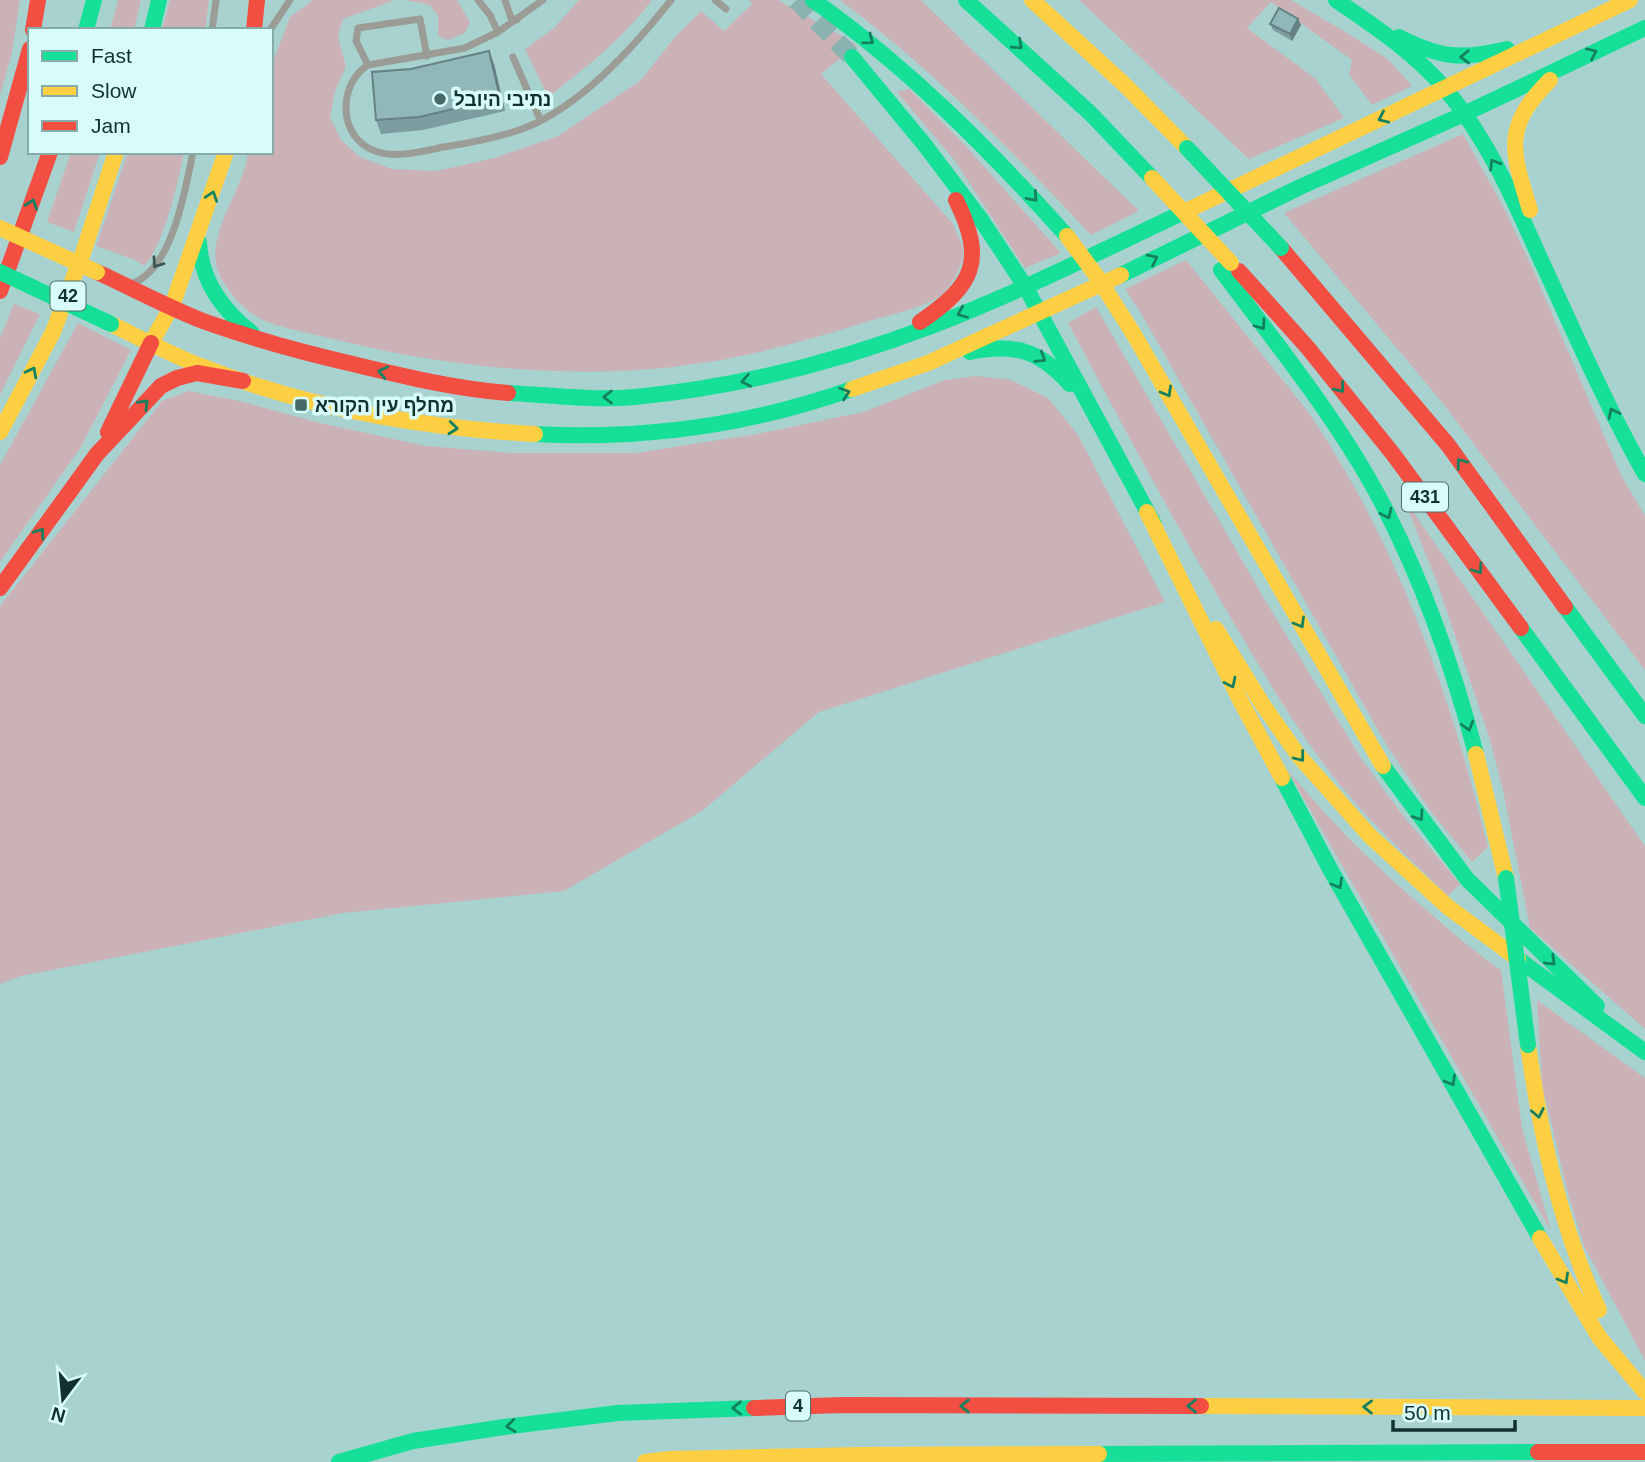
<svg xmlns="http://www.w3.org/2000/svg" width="1645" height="1462" viewBox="0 0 1645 1462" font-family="Helvetica,'Noto Sans Hebrew',sans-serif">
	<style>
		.green { fill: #cbb2b6 }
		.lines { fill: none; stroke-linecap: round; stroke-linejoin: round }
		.secondary-tunnel { stroke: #8ab2b0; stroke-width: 19; stroke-dasharray: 19 10; stroke-linecap: butt }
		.highway-tunnel { stroke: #8ab2b0; stroke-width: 24; stroke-dasharray: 24 12; stroke-linecap: butt }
		.lane { stroke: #9a9c95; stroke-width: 7 }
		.fast { stroke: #16e098; stroke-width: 16 }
		.slow { stroke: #ffcf43; stroke-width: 16 }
		.jam { stroke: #f24e42; stroke-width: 16 }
		.fast-bridge { stroke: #16e098; stroke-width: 16 }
		.slow-bridge { stroke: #ffcf43; stroke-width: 16 }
		.wall { fill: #7c9ea1 }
		.shaded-wall { fill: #658183 }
		.building { fill: #90b8bb; stroke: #658183; stroke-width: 2 }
		.oneway { stroke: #13805f }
		.oneway2 { stroke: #405653 }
		.poi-dot { fill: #456968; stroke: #d7fcfa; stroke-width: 2.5 }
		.labels { text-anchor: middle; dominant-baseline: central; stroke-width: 7; stroke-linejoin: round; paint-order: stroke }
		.shield { fill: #d7fcfa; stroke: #4c6e6d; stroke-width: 2 }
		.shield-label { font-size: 18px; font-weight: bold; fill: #103130 }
		.poi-label { font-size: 19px; font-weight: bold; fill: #103130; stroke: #d7fcfa; text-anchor: start }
	</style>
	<rect width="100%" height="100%" fill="#a8d2d0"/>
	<path class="green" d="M0,0h20l-8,52 -12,44z
		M118,0h23l-7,30h-24z
		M170,0h39l-4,30h-43z
		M313,0h82l-52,19 -5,17 8,31 -11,24 -5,26 11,23 19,17 32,12 44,2 58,-13 64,-22 83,-56 34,-43 26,-26 23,20 28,-27 -3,-4h29l79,45 -36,29 132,150c3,8 8,17 10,25 2,13 -10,34 -19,43 -16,16 -56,23 -78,30 -54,17 -109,33 -165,41 -118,19 -253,5 -368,-24 -20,-5 -54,-11 -72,-20 -16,-8 -31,-25 -40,-41 -21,-39 23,-86 27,-126h23v-85l19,-50z
		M405,0h52l13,22 -5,11 -17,7 -10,-4v-20l-8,-11z
		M579,0h73c-30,39 -65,67 -104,97l-23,-48 29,-21z
		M840,0h81l218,211 -48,24c-79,-84 -159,-166 -251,-235z
		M1079,0h212l56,33 41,26 24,27 -40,19 -23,-31 3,-14 -81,-58 -24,26 69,51 28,39 -95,41z
		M909,89l55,55 97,109 -36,15 -70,-107 -58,-69z
		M1463,134l43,78 29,62 86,201 24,41v154l-204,-269 -157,-188z
		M71,152h29l-26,80 -27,-10z
		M128,152h56c-6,30 -20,94 -40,114l-9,-6 -39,-14z
		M1186,260c30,37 60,74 90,112 13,16 27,32 39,50 85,129 136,275 173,425l-16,15 -43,-53 -43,-65 -244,-429 -17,-26z
		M14,304l26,10 -40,81v-57z
		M1096,307l169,293 96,158 40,55 59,71 -12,12c-33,-32 -67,-63 -97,-98 -44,-51 -79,-110 -113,-168 -60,-100 -115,-204 -170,-307z
		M78,323l53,27 -50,97 -81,115v-97z
		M977,376l34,4 37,18 30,37 87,167 -346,110 -117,99 -138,80 -221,22 -322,63 -21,8v-378l162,-205 27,-10 50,10 81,22 106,23 86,7h124l121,-19 106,-22 82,-32z
		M1404,499l241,347v183l-115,-101 -27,-138 -14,-53 -51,-152z
		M1287,769c43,53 91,100 143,144 23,20 46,40 71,57l21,158 29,103z
		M1537,1000l108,78v283l-61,-115 -16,-52 -26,-110z"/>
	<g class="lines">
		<path class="secondary-tunnel" d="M797,0l55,57"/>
		<path class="highway-tunnel" d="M797,0l1,1"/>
		<path class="lane" d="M478,0l12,15 8,17
			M505,0l6,18 6,2
			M543,0l-45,32 -33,16 -97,17c-30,19 -31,72 7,86 21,8 48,0 69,-4 26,-4 53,-9 78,-18 57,-21 112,-82 149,-129
			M715,0l11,9
			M212,30l4,-30
			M270,30l20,-30
			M513,57l27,62
			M368,65l-12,-24 2,-13 62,-9 7,37
			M133,283c40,-15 52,-93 60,-131"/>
		<path class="fast" d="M813,0c96,68 176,149 254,236
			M966,0l125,114 61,64
			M1336,0c40,27 80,54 111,91 41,49 67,109 93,167 34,73 65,146 105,216
			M86,30l8,-30
			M152,30l7,-30
			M1399,37c41,21 63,23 108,12
			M852,57l72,87 56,74 45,68 129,238
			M199,242c2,39 23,68 53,91
			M1221,270c56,75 116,148 160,231 42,80 72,166 95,253
			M1121,275l179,-88 164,-73 181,-86
			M970,352c45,-9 69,-2 100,32
			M508,393c42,2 85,8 127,4 103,-10 203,-35 299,-72 86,-33 169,-75 252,-114
			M535,434c108,6 215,-9 317,-45
			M1565,607l80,109
			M1521,628l124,170
			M1383,766l84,113 130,127
			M1282,778l48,91 210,369
			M1518,959l127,93
			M1099,1454l439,-2
			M339,1462l74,-21 91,-14 114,-14 136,-5"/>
		<path class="slow" d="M1032,0l93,85 62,63
			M1530,210c-18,-59 -28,-82 20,-130
			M1186,211l444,-211
			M111,324c29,14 57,29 87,41 106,42 223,63 337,69
			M1133,333l250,433
			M151,343l21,-37 54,-154
			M852,389l76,-26 193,-88
			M0,432l53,-100 30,-79 33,-101
			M1147,512l93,188 42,78
			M1216,629l47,76 35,50 72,81 78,71 70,52
			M1476,754l30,124
			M1528,1045c13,92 32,180 71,265
			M1540,1238l59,99 46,55
			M1201,1406l444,2
			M645,1462l25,-3 190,-4 239,-1"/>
		<path class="jam" d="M33,30l5,-30
			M254,30l3,-30
			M0,157l30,-108
			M1281,248l167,197 117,162
			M1239,271l69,77 85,106 128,174
			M97,272c35,16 70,35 106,49 50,18 102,32 154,44 50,12 99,24 151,28
			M0,291l50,-139
			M920,322c54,-37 66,-61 36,-122
			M108,432l43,-89
			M0,588l97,-134 64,-68 16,-8 20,-5 46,8
			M754,1408l88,-3 359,1
			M1538,1452h107"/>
		<path class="fast-bridge" d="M1187,148l94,100
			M0,272l111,52
			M1506,878l22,167"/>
		<path class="slow-bridge" d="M1152,178l79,85
			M0,228l97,44
			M1067,236l31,42 35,55"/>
	</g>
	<path class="wall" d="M1298,19l3,6 -9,16 -19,-11 -3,-6z
		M494,64l11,47 -82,19 -42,4 -5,-14 35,-51z"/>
	<path class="shaded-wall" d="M1298,19l3,6 -9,16 -2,-7z
		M489,51l5,13 11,47 -5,-13z"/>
	<path class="building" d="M1279,8l19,11 -8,15 -20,-10z
		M489,51l11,47 -81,19 -43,3 -4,-48 39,-3z"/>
	<defs><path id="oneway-chevron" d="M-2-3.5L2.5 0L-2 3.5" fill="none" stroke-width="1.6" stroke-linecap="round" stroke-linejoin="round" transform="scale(1.75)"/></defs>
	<g class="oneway">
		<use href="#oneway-chevron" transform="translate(869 40) rotate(37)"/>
		<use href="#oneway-chevron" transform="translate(1018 45) rotate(42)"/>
		<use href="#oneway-chevron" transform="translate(1592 53) rotate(-25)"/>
		<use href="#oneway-chevron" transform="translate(1465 57) rotate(178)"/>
		<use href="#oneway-chevron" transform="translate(1383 118) rotate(155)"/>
		<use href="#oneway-chevron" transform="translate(1494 164) rotate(-121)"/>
		<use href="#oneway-chevron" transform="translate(212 196) rotate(-71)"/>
		<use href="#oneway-chevron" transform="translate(1033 197) rotate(49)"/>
		<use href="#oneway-chevron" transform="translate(32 204) rotate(-70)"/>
		<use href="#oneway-chevron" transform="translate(1153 259) rotate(-26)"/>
		<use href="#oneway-chevron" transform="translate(962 313) rotate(157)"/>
		<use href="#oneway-chevron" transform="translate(1261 325) rotate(54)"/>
		<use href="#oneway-chevron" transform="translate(1041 358) rotate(32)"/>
		<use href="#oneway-chevron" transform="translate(32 372) rotate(-62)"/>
		<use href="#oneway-chevron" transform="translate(383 372) rotate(-167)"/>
		<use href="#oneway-chevron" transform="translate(746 381) rotate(169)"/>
		<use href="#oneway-chevron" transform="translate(1340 388) rotate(51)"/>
		<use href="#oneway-chevron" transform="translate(1167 392) rotate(60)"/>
		<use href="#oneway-chevron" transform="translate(845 393) rotate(-18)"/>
		<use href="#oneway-chevron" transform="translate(608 397) rotate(180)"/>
		<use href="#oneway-chevron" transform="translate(144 404) rotate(-46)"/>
		<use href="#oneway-chevron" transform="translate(1613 413) rotate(-116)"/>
		<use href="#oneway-chevron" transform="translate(453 428) rotate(6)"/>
		<use href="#oneway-chevron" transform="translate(1461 463) rotate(-127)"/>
		<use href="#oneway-chevron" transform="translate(1387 514) rotate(64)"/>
		<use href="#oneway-chevron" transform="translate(40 533) rotate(-54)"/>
		<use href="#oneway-chevron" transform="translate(1478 569) rotate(54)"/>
		<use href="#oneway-chevron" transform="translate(1300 623) rotate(60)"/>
		<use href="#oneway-chevron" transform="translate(1231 683) rotate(64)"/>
		<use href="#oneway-chevron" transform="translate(1468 726) rotate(74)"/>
		<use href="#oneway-chevron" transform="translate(1300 757) rotate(52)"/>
		<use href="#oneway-chevron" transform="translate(1419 816) rotate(55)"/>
		<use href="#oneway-chevron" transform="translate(1338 884) rotate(60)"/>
		<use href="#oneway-chevron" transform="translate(1551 961) rotate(44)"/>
		<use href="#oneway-chevron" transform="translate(1451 1081) rotate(60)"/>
		<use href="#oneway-chevron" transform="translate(1538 1113) rotate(79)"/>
		<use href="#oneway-chevron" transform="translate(1564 1279) rotate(60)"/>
		<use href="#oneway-chevron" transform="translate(965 1406) rotate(-180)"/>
		<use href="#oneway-chevron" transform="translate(1192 1406) rotate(-180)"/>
		<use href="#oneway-chevron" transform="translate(1368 1407) rotate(-179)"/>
		<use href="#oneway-chevron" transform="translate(737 1408) rotate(179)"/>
		<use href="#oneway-chevron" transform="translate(511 1426) rotate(173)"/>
	</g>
	<use class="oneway2" href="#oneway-chevron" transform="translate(157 263) rotate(125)"/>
	<g class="poi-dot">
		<circle cx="440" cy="99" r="7"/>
		<rect x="294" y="398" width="14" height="14" rx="3.5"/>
	</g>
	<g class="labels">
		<g class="shield">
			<rect x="50.5" y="281.5" width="35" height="29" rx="5"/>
			<rect x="1402" y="482.5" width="46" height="29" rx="5"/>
			<rect x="786" y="1391.5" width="24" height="29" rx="5"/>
		</g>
		<g class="shield-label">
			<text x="68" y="296">42</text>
			<text x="1425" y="497">431</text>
			<text x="798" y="1406">4</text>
		</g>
		<g class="poi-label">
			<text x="454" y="99">נתיבי היובל</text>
			<text x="315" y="405">מחלף עין הקורא</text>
		</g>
	</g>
	<rect x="28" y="28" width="245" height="126" fill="#d7fcfa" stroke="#87aba9" stroke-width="2"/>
	<rect x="42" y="51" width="35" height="10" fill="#16e098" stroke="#87aba9" stroke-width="2"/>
	<text x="91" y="63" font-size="21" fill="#103130">Fast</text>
	<rect x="42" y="86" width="35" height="10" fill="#ffcf43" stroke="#87aba9" stroke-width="2"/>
	<text x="91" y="98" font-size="21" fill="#103130">Slow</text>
	<rect x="42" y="121" width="35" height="10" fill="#f24e42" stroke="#87aba9" stroke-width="2"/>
	<text x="91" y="133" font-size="21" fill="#103130">Jam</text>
	<g transform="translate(63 1399) rotate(196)" stroke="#d7fcfa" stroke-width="5" paint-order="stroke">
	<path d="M0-5L12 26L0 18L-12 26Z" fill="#103130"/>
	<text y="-10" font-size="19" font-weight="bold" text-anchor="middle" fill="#103130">N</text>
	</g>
	<path d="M1393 1420v10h122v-10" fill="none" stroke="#103130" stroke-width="3.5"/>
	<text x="1404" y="1420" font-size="21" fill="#103130" stroke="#d7fcfa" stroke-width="5" paint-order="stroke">50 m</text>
</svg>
